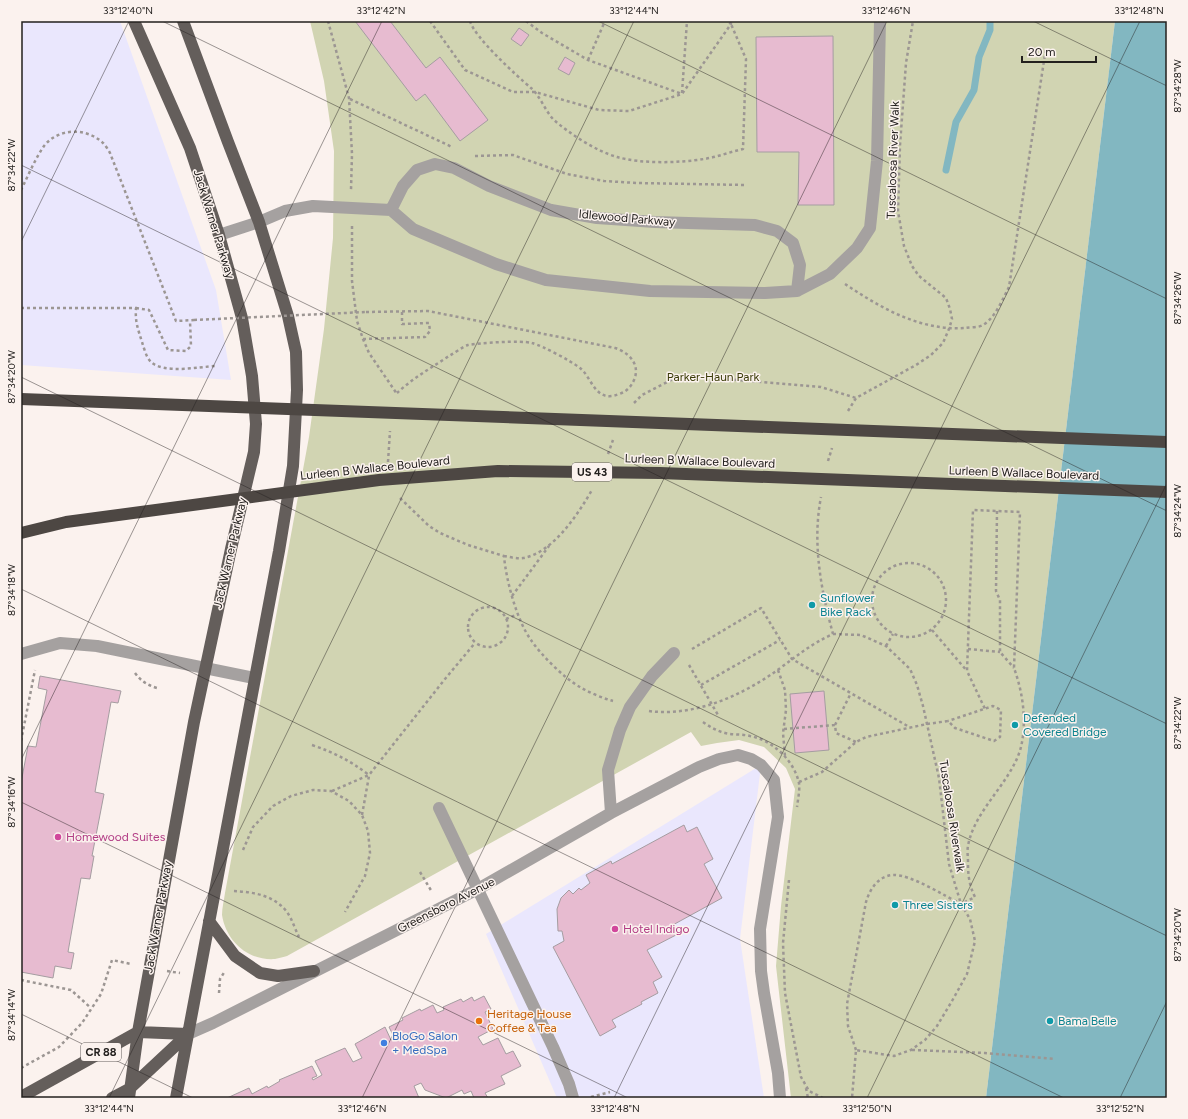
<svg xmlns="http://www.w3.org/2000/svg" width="1188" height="1119" viewBox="0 0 1188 1119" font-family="Figtree,sans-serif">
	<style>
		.commercial { fill: #eae7fd }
		.green { fill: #d1d4b2 }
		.water { fill: #82b7c1 }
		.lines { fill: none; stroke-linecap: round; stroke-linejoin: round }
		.stream { stroke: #82b7c1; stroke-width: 7 }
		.building { fill: #e7bbd0; stroke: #a59da1 }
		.path { stroke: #9c9693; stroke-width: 2.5; stroke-dasharray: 3 3; stroke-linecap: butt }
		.minor { stroke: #a5a1a0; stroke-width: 12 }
		.major { stroke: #645e5b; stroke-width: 12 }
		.path-bridge { stroke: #9c9693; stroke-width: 2.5; stroke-dasharray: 3 3; stroke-linecap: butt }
		.highway-bridge { stroke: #4d4743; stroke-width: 12 }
		.ticks { fill: none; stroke: #23201e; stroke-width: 1; stroke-opacity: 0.45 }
		.culture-dot { fill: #0f9aa8; stroke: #fbf2ee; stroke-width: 1.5 }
		.hotel-dot { fill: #d1479c; stroke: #fbf2ee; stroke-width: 1.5 }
		.food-dot { fill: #e8710a; stroke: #fbf2ee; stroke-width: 1.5 }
		.shop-dot { fill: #3f7fe0; stroke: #fbf2ee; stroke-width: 1.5 }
		.labels { text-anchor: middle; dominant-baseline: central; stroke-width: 3; stroke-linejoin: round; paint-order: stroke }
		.shield { fill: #fbf2ee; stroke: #645f5c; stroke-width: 1 }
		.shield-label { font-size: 11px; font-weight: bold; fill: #23201e }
		.street-label { font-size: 12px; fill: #23201e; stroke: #fbf2ee }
		.park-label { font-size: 12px; fill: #3a3b07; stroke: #fbf2ee }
		.culture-label { font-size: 12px; fill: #0d838f; stroke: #fbf2ee; text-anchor: start }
		.hotel-label { font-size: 12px; fill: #b23c85; stroke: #fbf2ee; text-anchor: start }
		.food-label { font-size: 12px; fill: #c56008; stroke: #fbf2ee; text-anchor: start }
		.shop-label { font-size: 12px; fill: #366cbe; stroke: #fbf2ee; text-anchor: start }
		.neatline { fill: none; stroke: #23201e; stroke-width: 1.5 }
		.ticks-label { font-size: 10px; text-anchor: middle; fill: #23201e }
	</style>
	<rect width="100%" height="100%" fill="#fbf2ee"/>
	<path class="commercial" d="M21,21h99l96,269 15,90 -210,-15z
		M761,765l-21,174 24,159h-207l-71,-164z"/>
	<path class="green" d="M310,21h805l-129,1077h-195l-15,-132 5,-60 14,-117 -9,-21 -22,-21 -25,-7 -22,3 -16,3 -10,-14 -404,224c-3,1 -8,2 -12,3 -27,2 -49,-18 -53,-44 0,-7 2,-15 3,-22l84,-456 15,-108 9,-91 1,-87 -10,-70z"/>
	<path class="water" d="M1115,21h52v1077h-181z"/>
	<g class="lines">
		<path class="stream" d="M946,170l10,-48 18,-32 5,-33 11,-27v-9"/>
	</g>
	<path class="building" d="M355,21h35l36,47 14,-11 48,63 -28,21 -35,-47 -9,7z
		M519,28l10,7 -8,11 -10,-7z
		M833,36l1,169h-36l1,-53h-42l-1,-115z
		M565,57l10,6 -6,12 -11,-6z
		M40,676l81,15 -3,12 -7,-1 -16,90 9,2 -12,62h2l-4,23 -9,-1 -13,74 6,1 -3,16 -16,-3 -2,12 -32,-6v-189l7,-37 8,1 11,-57 -9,-2z
		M824,691l5,59 -34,3 -5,-59z
		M684,825l3,7 10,-5 16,32 -9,5 18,34 -51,28 5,9 -29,15 15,27 -9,5 5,11 -17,9 1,2 -30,16 4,7 -16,9 -47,-89 11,-6 -2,-10h-4l-1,-22 4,-11 8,-8 4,4 6,-6 2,2 9,-7 -4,-8 25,-14 1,3z
		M484,996l7,13 -6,3 8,17 -15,8 5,8 15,-7 8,16 7,-3 8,15 -20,10 4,8 -20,9 3,5h-14l-3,-7 -7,3 -2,-4 -16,8 -21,-8 -4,-7 -7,3 5,12h-192l22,-10 3,6 15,-8 1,2 12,-7 -1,-1 33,-14 5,10 -5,2 1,2 9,-5 -7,-14 30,-13 8,14 9,-4 -7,-14 30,-17 6,13 7,-3v-2l-4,2 -5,-10 14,-7 -1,-2 18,-9 1,2 12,-6 4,8 7,-3 -1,-3 18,-8 2,3 9,-5 2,4z"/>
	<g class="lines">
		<path class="path" d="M328,21l21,77 3,56 -1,36
			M430,21l35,49 48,22h22l64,18 30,1 53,-17 49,-70 -3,-3
			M470,21c4,16 47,55 61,67 10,9 14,23 23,32 16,14 42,31 63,37 24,7 62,6 87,2 13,-2 26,-7 39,-10l3,-90 -15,-35v-3
			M526,21l16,12 46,27 94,34
			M588,60l17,-39
			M682,93l5,-72
			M350,99l102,48
			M475,156l38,-1 54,19 37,7 33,2 109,2
			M21,190c7,-14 14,-31 23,-44 14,-18 42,-19 59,-3 2,2 5,6 7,10l66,168 18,-1
			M352,226v55l5,40 6,18 6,14 28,41
			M845,284c36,24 75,47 120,44 5,-1 13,0 18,-3 13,-8 19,-25 26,-38l37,-239
			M21,308h115c-1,14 2,21 6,34 2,6 4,15 9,20 13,12 48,5 64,4
			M136,308l13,2 19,40 18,1 5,-5 -1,-25
			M366,312l62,-1 187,37c13,4 26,16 19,32 -3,7 -8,12 -15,14 -24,10 -27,-17 -39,-26 -9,-7 -37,-22 -48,-25 -10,-3 -54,0 -64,2 -6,2 -13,8 -19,11 -18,12 -36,22 -52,37
			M363,339l62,-2 5,-6 -1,-8 -27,1v-13
			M634,403l8,-8 33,-17 28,-1 118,10 35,11
			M848,411l8,-13 60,-33 15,-10 12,-12 6,-14 3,-10 -2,-10 -4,-11 -27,-22 -7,-10 -8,-20 -6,-35 2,-66 6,-82 7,-42
			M608,454l5,-14
			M828,461l4,-13
			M388,462l2,-31
			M400,498l29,28 11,7 28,12 36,11c2,24 13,65 27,84 10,15 34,39 49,47 10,6 22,11 33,14
			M997,511l-1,80 4,9v52l14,16
			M504,556c6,1 13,3 19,2 30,-5 55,-44 69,-68
			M872 600a37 37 0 1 1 74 0a37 37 0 1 1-74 0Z
			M512,596l37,-50
			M468 627a20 20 0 1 1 40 0a20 20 0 1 1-40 0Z
			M506,619l12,-5
			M932,630l35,41
			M833,634l28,1 25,11 24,23 7,16 6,21 16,72 10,86 12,40 9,15 5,22 -8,33 -15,27 -15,25 -12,14 -14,10 -17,6 -38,-6 -4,48
			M886,646l7,-12
			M692,649l69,-41 31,51 119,69
			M968,649l32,3
			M689,665l29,50
			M778,670l7,20 1,20 -3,23 2,23
			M135,673c6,8 12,12 22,15
			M701,685l79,-45
			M649,711c6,1 12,1 18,1 41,-1 80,-20 112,-43 19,-14 32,-25 54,-35 -12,-44 -21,-91 -12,-137
			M703,722c7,5 14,9 22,11 8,2 17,1 25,3 22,4 44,24 49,47 1,7 -1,16 -2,24
			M835,725l16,-32
			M784,729l51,-4 1,8 20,9
			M21,741l14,-71
			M312,745c23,8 37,15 57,30
			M799,782l23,-10 34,-30 10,-5 61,-13 21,-3 7,7 39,13 6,-4 1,-27 -8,-4 -45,15
			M332,791l37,-16 76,-96 30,-36
			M362,815l7,-39
			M243,850l10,-23 20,-21 18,-10 22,-6 18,1 18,10 13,14 6,16 2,22 -5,23 -20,36
			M420,872l12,20
			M789,880l-6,63 2,50 16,84 8,14 14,7
			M234,891c19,1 40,4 53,21 5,7 8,17 12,25
			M167,971l13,2
			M21,980l50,10 20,18
			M219,993l1,-14 5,-8
			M856,1050l-8,-24 -1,-22 19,-102c4,-13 12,-26 27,-27 17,-1 52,21 68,29l14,-7c-6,-12 -7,-22 -7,-35 0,-5 -1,-11 0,-16 6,-36 44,-64 53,-99 6,-26 2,-54 -7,-79l6,-156 -47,-2 -6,161 18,38
			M912,1050l73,3 70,6
			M21,1068l38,-21 23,-24 19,-29 11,-34 19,4
			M806,1088l2,10
			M591,1097l19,-5"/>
		<path class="minor" d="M219,235l40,-13 26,-11 28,-5 78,4 22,19 83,35 50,16 104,11 115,2 32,-2 3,-26 -7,-22 -16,-12 -22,-6 -100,-3 -58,-4 -46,-8 -62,-24 -35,-18 -19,-4 -18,6 -14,16 -12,24
			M797,291l33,-17 27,-26 13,-20 7,-67 3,-140
			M21,654l39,-11 37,3 157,32
			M439,808l114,239 16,37 4,14
			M611,813l-3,-43 12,-40 10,-23 22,-31 22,-23
			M188,1034l25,-11 265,-134 133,-76 88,-46 20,-8 19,-4 13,4 10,6 13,15 4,37 -18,112 1,42 3,22 14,80 2,25"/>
		<path class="major" d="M209,921l26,35 25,17 18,3 36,-5
			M21,1097l117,-65 50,2
			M112,1098l17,-9 59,-55
			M129,1098l9,-66 56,-310 37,-173 23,-97 2,-28 -4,-48 -10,-58 -23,-83 -29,-87 -56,-127
			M176,1098l103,-547 14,-85 4,-76 -1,-38 -8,-36 -29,-94 -31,-80 -45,-121"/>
		<path class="path-bridge" d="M194,320l172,-8"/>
		<path class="highway-bridge" d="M21,399l1146,43
			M21,533l45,-11 313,-42 119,-9 162,2 507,19"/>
	</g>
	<path class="ticks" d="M162,21l1005,490M598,21l569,278M1033,21l134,65M21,165l1146,559M21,242l108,-221M21,377l1146,559M21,589l1043,509M21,760l361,-739M21,802l607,296M21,1014l172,84M109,1098l525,-1077M362,1098l525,-1077M614,1098l526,-1077M867,1098l300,-615M1120,1098l47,-97"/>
	<g class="culture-dot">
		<circle cx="812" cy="605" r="4"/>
		<circle cx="1015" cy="725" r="4"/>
		<circle cx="895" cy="905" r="4"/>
		<circle cx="1050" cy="1021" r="4"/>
	</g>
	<g class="hotel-dot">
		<circle cx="58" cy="837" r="4"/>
		<circle cx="615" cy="929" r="4"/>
	</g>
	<circle class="food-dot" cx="479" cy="1021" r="4"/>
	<circle class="shop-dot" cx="384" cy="1043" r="4"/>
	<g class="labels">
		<g class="shield">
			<rect x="572" y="463" width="40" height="18" rx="3"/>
			<rect x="81" y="1043" width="40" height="18" rx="3"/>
		</g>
		<g class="shield-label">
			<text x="592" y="472">US 43</text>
			<text x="101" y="1052">CR 88</text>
		</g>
		<g class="street-label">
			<text transform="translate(893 160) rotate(-88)">Tuscaloosa River Walk</text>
			<text transform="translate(627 218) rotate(5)">Idlewood Parkway</text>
			<text transform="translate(214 224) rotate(73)">Jack Warner Parkway</text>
			<text transform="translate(700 461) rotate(2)">Lurleen B Wallace Boulevard</text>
			<text transform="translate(375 468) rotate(-6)">Lurleen B Wallace Boulevard</text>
			<text transform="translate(1024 473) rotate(2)">Lurleen B Wallace Boulevard</text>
			<text transform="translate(230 553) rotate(-77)">Jack Warner Parkway</text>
			<text transform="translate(952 816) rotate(81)">Tuscaloosa Riverwalk</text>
			<text transform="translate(446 905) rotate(-27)">Greensboro Avenue</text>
			<text transform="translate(158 917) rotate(-80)">Jack Warner Parkway</text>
		</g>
		<g class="park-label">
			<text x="713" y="377">Parker-Haun Park</text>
		</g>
		<g class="culture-label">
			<text x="820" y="598">Sunflower<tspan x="820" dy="14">Bike Rack</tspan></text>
			<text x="1023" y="718">Defended<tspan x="1023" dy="14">Covered Bridge</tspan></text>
			<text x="903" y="905">Three Sisters</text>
			<text x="1058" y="1021">Bama Belle</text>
		</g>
		<g class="hotel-label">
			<text x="66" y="837">Homewood Suites</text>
			<text x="623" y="929">Hotel Indigo</text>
		</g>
		<g class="food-label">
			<text x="487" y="1014">Heritage House<tspan x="487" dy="14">Coffee &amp; Tea</tspan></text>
		</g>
		<g class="shop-label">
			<text x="392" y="1036">BloGo Salon<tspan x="392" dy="14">+ MedSpa</tspan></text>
		</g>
	</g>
	<rect width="1188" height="1119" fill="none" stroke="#fbf2ee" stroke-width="44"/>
	<path d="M1022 56v6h74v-6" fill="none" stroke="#23201e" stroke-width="2"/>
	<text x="1028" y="56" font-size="12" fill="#23201e" stroke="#fbf2ee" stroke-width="3" paint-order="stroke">20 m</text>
	<rect x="22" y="22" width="1144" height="1075" class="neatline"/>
	<g class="ticks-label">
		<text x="128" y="14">33°12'40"N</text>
		<text x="381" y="14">33°12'42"N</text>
		<text x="634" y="14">33°12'44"N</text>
		<text x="886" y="14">33°12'46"N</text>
		<text x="1139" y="14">33°12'48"N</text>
		<text transform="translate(1177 86) rotate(-90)" y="4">87°34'28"W</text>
		<text transform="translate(11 165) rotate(-90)" y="4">87°34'22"W</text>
		<text transform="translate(1177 298) rotate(-90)" y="4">87°34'26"W</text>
		<text transform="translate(11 377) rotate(-90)" y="4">87°34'20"W</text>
		<text transform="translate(1177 511) rotate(-90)" y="4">87°34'24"W</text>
		<text transform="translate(11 590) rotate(-90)" y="4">87°34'18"W</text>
		<text transform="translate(1177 723) rotate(-90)" y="4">87°34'22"W</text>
		<text transform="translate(11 802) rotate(-90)" y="4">87°34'16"W</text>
		<text transform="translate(1177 935) rotate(-90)" y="4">87°34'20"W</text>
		<text transform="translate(11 1015) rotate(-90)" y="4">87°34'14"W</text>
		<text x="109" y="1112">33°12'44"N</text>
		<text x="362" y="1112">33°12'46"N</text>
		<text x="615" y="1112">33°12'48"N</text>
		<text x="867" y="1112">33°12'50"N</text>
		<text x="1120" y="1112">33°12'52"N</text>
	</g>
</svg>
